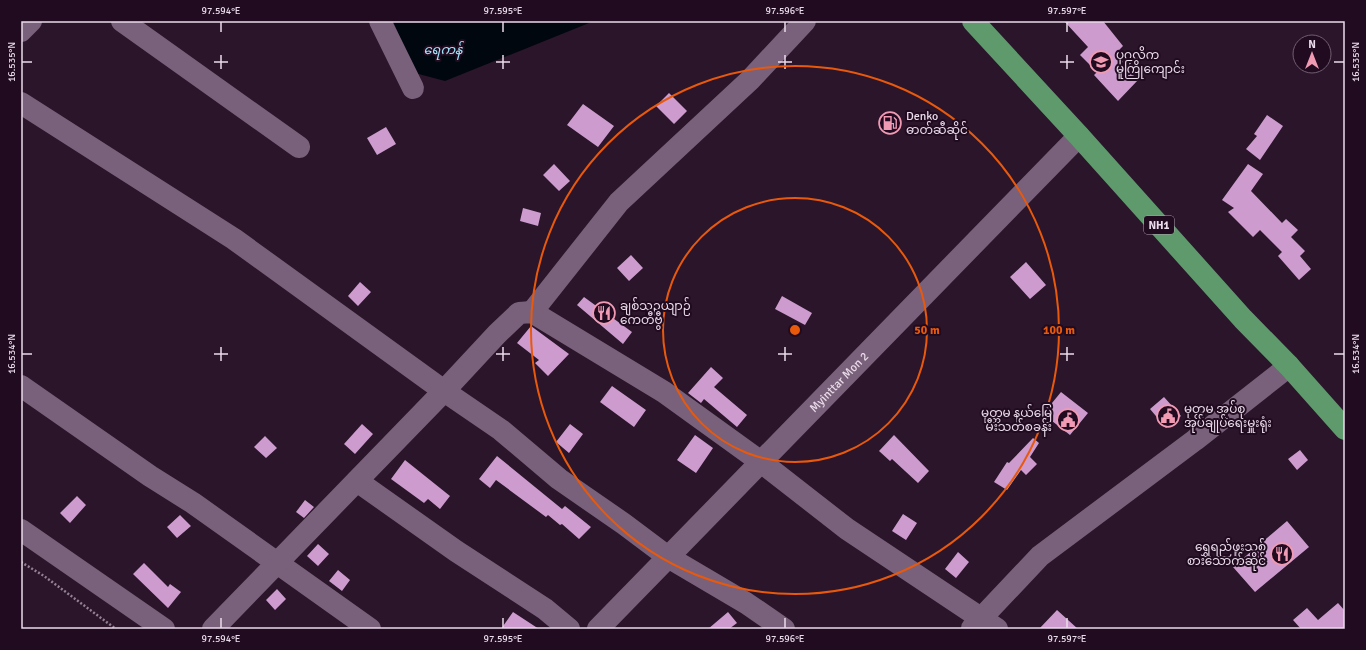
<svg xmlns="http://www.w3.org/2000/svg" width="1366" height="650" viewBox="0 0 1366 650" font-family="Signika,'Noto Sans Myanmar',sans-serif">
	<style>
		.water { fill: #00070e }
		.building { fill: #cd9bce }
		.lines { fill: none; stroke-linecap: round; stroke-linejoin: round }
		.path { stroke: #938193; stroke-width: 2.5; stroke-dasharray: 2 2; stroke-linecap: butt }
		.minor { stroke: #7a617b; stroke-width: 22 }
		.highway { stroke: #5f9a6d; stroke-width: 22 }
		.ticks { fill: none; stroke: #eadcea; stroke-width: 1.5 }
		.ring { fill: none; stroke: #e8590c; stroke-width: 2 }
		.labels { text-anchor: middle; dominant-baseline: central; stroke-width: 4; stroke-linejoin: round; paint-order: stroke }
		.shield { fill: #200b20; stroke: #ad9dad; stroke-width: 1 }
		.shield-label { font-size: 11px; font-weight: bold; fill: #eadcea }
		.poi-label { font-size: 12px; fill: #eadcea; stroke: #200b20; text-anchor: start }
		.street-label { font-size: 12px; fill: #eadcea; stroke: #200b20 }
		.water-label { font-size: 13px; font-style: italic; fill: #a3e6fb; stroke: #200b20 }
		.centre { fill: #e8590c; stroke: #200b20; stroke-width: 2 }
		.ring-label { font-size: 12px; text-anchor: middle; font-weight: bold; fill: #e8590c; stroke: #200b20; stroke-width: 4; stroke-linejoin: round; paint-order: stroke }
		.neatline { fill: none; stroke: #eadcea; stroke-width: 1.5 }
		.ticks-label { font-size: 10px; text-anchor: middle; fill: #eadcea }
	</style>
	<rect width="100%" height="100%" fill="#2a152a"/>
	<path class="water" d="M393,21h201l-149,60 -30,-8z"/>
	<path class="building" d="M1064,21h39l20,25 -7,7 12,15 -1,1 11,11 -20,21 -24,-26 3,-3 -17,-17 8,-8z
		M669,93l18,18 -13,13 -18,-18z
		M583,104l31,22 -16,21 -31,-22z
		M1267,115l16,11 -23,34 -14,-11 11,-13 -3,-2z
		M386,127l10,17 -19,11 -10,-17z
		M554,164l16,17 -11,10 -16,-16z
		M1248,164l15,10 -12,17 31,32 4,-4 12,11 -7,7 14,14 -5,5 11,13 -12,11 -21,-24 4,-4 -22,-22 -7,7 -25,-25 6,-4 -12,-8z
		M523,208l18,5 -3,13 -18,-5z
		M631,255l12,13 -14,13 -12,-13z
		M1026,262l20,23 -16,14 -20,-22z
		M360,282l11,10 -13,14 -10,-10z
		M782,296l30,17 -7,12 -30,-16z
		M584,297l48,35 -9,12 -46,-39z
		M531,326l38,28 -21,22 -13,-13 4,-3 -22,-17z
		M711,367l12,11 -9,9 33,28 -10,12 -33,-28 -3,4 -13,-10z
		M612,386l34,24 -12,17 -34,-25z
		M1061,392l27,21 -18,22 -27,-21z
		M1164,397l17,19 -15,12 -16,-19z
		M362,424l11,10 -18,20 -11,-10z
		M570,424l13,10 -14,19 -13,-11z
		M695,435l18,13 -17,25 -19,-13z
		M894,435l35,36 -11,12 -26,-24 -2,2 -11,-10z
		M265,436l12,12 -11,10 -12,-11z
		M1033,438l6,5 -9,14 7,7 -11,11 -5,-5 -14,20 -13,-8 13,-20 2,1z
		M1300,450l8,10 -11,10 -9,-11z
		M497,456l65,53 3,-3 26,21 -12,12 -17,-15 -2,1 -12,-10 -2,2 -50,-37 -6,8 -11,-9z
		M405,460l45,36 -10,13 -12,-10 -4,4 -33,-24z
		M77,496l9,9 -16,18 -10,-10z
		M305,500l9,7 -10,11 -8,-6z
		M903,514l14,9 -11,17 -14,-9z
		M180,515l11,11 -14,12 -10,-11z
		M1287,521l22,26 -54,45 -22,-25z
		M318,544l11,10 -11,12 -11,-10z
		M958,552l11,10 -13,16 -11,-9z
		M144,563l24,24 2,-3 11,8 -13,16 -35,-34z
		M338,570l12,10 -8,11 -13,-10z
		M277,589l9,10 -11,11 -9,-10z
		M1338,603l7,8v18h-44l-8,-9 14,-12 11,12z
		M1057,610l21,19h-39z
		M513,612l26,17h-38z
		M728,612l9,11 -8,6h-21z"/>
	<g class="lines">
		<path class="path" d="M21,562l23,14 72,53"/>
		<g class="minor">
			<path d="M122,21l177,126"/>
			<path d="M380,21l33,67"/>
			<path d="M21,31l10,-10"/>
			<path d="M21,103l213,136 210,152 57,39 58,49 65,45 44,33 78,46 38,26"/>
			<path d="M532,312l87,-110 131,-122 55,-59"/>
			<path d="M21,386l129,90 43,27 177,126"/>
			<path d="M357,481l99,70 89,58 24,20"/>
			<path d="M21,530l143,99"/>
			<path d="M972,628l68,-72 155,-116 94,-74"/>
			<path d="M213,629l231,-238 53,-57 22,-21 13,-1 132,80 97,70 86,67 150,100"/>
			<path id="s1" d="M598,629l481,-493"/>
		</g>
		<path class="highway" d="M973,21l106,115 164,183 46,47 56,63"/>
	</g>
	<path class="ticks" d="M221,22v10M503,22v10M785,22v10M1067,22v10M221,55v14M503,55v14M785,55v14M1067,55v14M22,62h10M214,62h14M496,62h14M778,62h14M1060,62h14M1334,62h10M221,347v14M503,347v14M785,347v14M1067,347v14M22,354h10M214,354h14M496,354h14M778,354h14M1060,354h14M1334,354h10M221,618v10M503,618v10M785,618v10M1067,618v10"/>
	<g class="ring">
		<circle cx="795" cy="330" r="132"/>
		<circle cx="795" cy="330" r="264"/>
	</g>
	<defs>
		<g id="school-ring" transform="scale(1.15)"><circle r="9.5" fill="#200b20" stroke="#f19ab3" stroke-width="1.5"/><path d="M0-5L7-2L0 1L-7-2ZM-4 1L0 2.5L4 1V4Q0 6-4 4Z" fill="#f19ab3"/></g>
		<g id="fuel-ring" transform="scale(1.15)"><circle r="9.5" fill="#200b20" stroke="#f19ab3" stroke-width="1.5"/><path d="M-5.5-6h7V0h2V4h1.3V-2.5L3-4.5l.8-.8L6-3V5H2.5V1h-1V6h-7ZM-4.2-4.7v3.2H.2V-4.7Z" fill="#f19ab3"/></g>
		<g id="restaurant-ring" transform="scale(1.15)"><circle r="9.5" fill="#200b20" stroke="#f19ab3" stroke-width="1.5"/><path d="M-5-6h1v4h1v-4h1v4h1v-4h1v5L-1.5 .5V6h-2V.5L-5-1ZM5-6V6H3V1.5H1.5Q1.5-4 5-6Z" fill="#f19ab3"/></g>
		<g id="civic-ring" transform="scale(1.15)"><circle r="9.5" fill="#200b20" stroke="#f19ab3" stroke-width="1.5"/><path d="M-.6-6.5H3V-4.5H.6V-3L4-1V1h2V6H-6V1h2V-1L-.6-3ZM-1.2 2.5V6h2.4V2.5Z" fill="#f19ab3"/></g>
	</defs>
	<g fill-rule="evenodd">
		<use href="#school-ring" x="1101" y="62"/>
		<use href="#fuel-ring" x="890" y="123"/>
		<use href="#restaurant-ring" x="604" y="313"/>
		<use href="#civic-ring" x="1168" y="416"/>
		<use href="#civic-ring" x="1068" y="420"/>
		<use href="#restaurant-ring" x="1282" y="554"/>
	</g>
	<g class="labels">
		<rect class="shield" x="1144" y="216" width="30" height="18" rx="3"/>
		<g class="shield-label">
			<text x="1159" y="225">NH1</text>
		</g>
		<g class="poi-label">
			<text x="1116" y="55">ပုဂ္ဂလိက<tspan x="1116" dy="14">မူကြိုကျောင်း</tspan></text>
			<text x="906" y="116">Denko<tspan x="906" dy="14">ဓာတ်ဆီဆိုင်</tspan></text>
			<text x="620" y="306">ချစ်သူဥယျာဉ်<tspan x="620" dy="14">ကေတီဗွီ</tspan></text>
			<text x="1184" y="409">မုတ္တမ အုပ်စု<tspan x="1184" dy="14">အုပ်ချုပ်ရေးမှူးရုံး</tspan></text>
			<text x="1052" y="413" text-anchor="end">မုတ္တမ နယ်မြေ<tspan x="1052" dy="14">မီးသတ်စခန်း</tspan></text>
			<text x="1266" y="547" text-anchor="end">ရွှေရည်ဖူးသစ်<tspan x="1266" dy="14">စားသောက်ဆိုင်</tspan></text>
		</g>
		<g class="street-label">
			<text stroke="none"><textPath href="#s1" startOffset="345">Myinttar Mon 2</textPath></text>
		</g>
		<g class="water-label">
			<text x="443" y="50">ရေကန်</text>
		</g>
	</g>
	<circle cx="795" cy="330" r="6" class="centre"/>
	<g class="ring-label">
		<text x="927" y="334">50 m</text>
		<text x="1059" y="334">100 m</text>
	</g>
	<rect width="1366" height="650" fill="none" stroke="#200b20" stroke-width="44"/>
	<g transform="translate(1312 54)"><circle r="19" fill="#200b20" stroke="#715f71"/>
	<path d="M0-3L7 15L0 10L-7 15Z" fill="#f19ab3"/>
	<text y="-6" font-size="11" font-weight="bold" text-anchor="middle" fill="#eadcea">N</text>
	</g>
	<rect x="22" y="22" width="1322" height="606" class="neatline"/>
	<g class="ticks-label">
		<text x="221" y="14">97.594°E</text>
		<text x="503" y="14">97.595°E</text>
		<text x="785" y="14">97.596°E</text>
		<text x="1067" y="14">97.597°E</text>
		<text transform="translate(11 62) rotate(-90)" y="4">16.535°N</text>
		<text transform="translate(1355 62) rotate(-90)" y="4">16.535°N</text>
		<text transform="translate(11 354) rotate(-90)" y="4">16.534°N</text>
		<text transform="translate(1355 354) rotate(-90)" y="4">16.534°N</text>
		<text x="221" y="642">97.594°E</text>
		<text x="503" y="642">97.595°E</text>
		<text x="785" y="642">97.596°E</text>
		<text x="1067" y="642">97.597°E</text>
	</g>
</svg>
